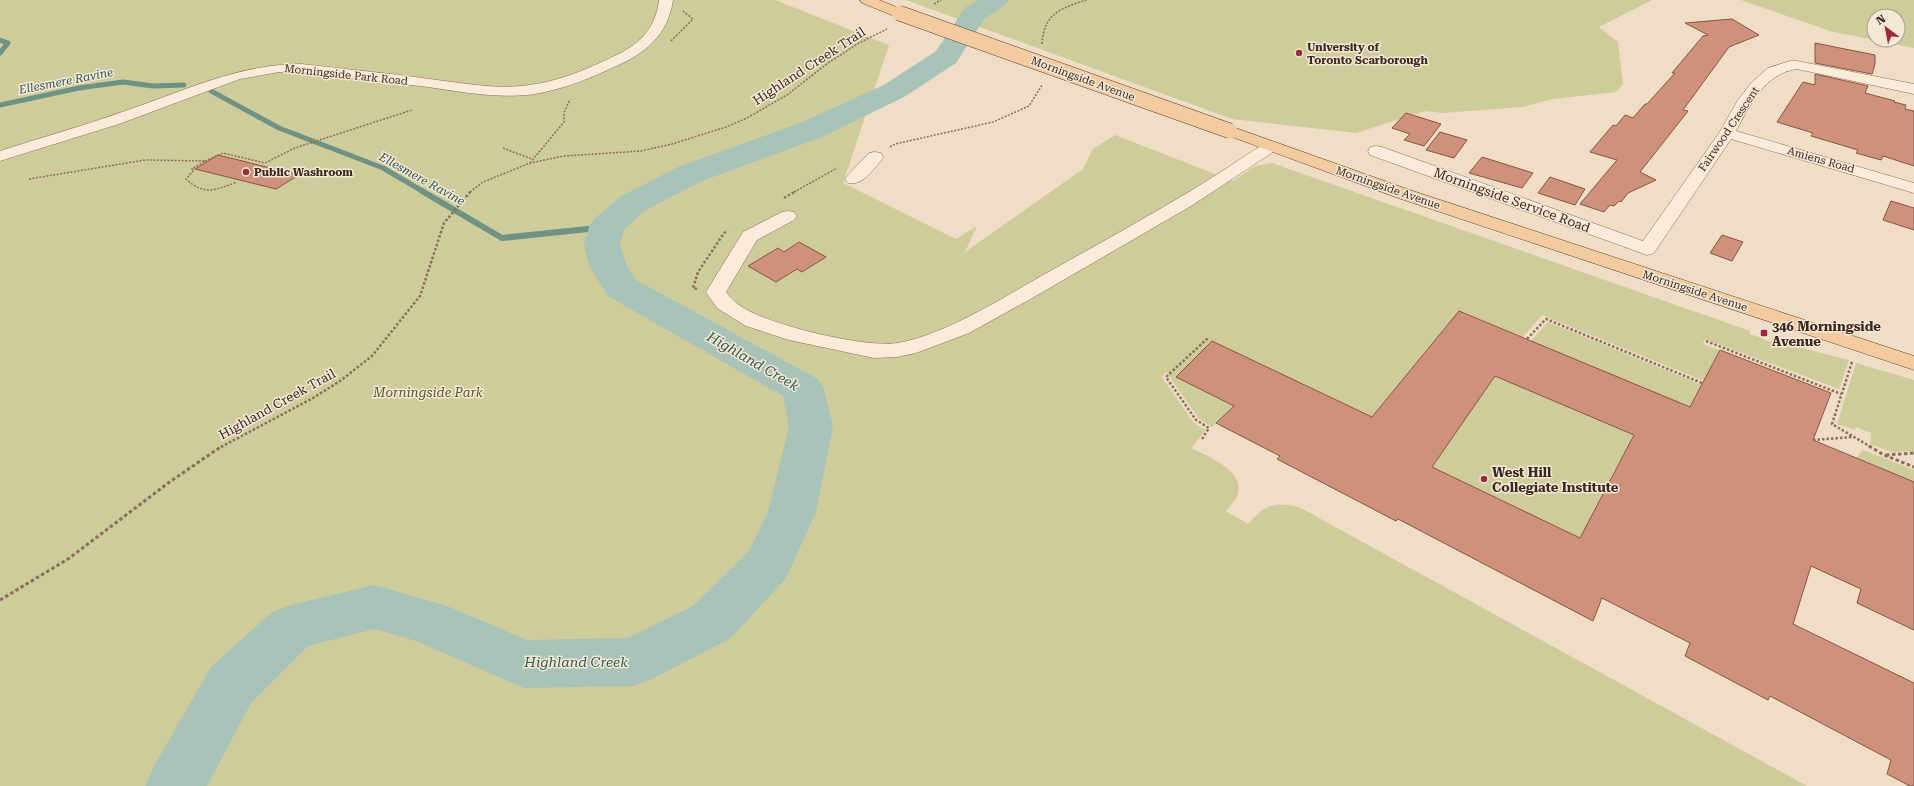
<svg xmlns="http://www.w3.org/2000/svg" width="1914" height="786" viewBox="0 0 1914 786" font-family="'Roboto Serif',serif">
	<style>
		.green { fill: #cecc9a }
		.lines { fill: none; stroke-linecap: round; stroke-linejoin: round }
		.stream-far1 { stroke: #6e9283; stroke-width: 5 }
		.stream { stroke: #6e9283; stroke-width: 6 }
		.river { fill: #a8c3b7; fill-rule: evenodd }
		.building { fill: #ce927c; stroke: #8b5341; fill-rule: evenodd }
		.minor-casing { stroke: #8b6e5b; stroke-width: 1 }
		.major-casing { stroke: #593d2f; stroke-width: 1 }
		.path-far2 { stroke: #8b6e5b; stroke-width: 1.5; stroke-dasharray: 2 1.5; stroke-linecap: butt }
		.path-far1 { stroke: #8b6e5b; stroke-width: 2.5; stroke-dasharray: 2.5 2; stroke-linecap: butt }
		.path { stroke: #8b6e5b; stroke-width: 3; stroke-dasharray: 3.5 2.5; stroke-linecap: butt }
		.minor { fill: #faebda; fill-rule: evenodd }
		.major { fill: #f2cc9e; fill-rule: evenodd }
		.major-bridge-casing { stroke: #593d2f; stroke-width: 16; stroke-linecap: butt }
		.major-bridge { stroke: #f2cc9e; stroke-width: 15 }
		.poi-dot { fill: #9c2a3c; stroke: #f6e8d6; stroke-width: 1.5 }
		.labels { text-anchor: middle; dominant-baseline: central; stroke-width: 3; stroke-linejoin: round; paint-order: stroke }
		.far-poi-label { font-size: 11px; font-weight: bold; fill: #3b291f; stroke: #f6e8d6; text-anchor: start }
		.far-street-label { font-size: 11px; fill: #3b291f; stroke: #f6e8d6 }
		.far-water-label { font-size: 12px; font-style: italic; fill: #2e5b52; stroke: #f6e8d6 }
		.street-label { font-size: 13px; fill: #3b291f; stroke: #f6e8d6 }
		.poi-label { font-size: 13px; font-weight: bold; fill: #3b291f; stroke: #f6e8d6; text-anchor: start }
		.park-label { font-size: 13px; font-style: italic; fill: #535826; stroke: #f6e8d6 }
		.water-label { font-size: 14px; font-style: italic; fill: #2e5b52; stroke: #f6e8d6 }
	</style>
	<rect width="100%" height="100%" fill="#efddc6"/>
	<path class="green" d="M0,0h775l114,45 -46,138 113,56 21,-13 -12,26 118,-83 10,-20 22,-14 118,46 22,-15 17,-3 478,168v3l21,8 1,-4 22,8 55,14 -10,29 -134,-50 -2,5 17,6 -16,31 -162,-66 -19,22 -63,-26 -88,106 -160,-76 -35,36 57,29 -22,21 -13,-8 -33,-47 -4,5 32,46 12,7 -15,18c16,8 53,22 47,45 -2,8 -7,12 -12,18l22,13c16,-19 27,-23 51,-17l508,279h-1807z
		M906,0h746l-53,27 19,15 5,42 -7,8 -63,7 -31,8 -79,6 -18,-2 -69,22 -124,-14z
		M1741,0h173v48l-39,-8h23v-24h-24v24l-44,-9z
		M1548,322l154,63 -4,7 70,48 -237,-99z
		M1856,363l58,17v71l-22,1 -22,-8 1,-11 -15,-6 -1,3 -18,-6z
		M1495,376l178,76 -93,86 -148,-71z
		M1863,450l51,20v12l-58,-24z"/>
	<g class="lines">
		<path class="stream-far1" d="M0,40l8,3 -8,10
			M211,91l68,37 104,40 41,24
			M0,105l79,-17 44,-6 30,4 31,-1"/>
		<path class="stream" d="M422,191l80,47 105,-11"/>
		<path class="river" d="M978,0h31l-4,5 -21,14 -28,44 -52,34 -82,40 -120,44 -58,30 -20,19 -4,15 7,21 9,14 182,99 6,10 9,38 -17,85 -30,66 -55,60 -79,41 -19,7 -109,2 -108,-47 -42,-12 -66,17 -57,57 -44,83h-62l9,-20 57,-99 61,-55 19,-7 83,-20 73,21 80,34 101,-2 65,-32 56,-55 19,-39 21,-85 -6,-31 -175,-100 -19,-30 -5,-21 5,-18 5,-8 26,-22 58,-30 122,-44 84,-38 52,-34 29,-43z"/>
	</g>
	<path class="building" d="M1732,19l27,16 -30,12 -46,63 5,1 -48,61 16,8 -28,13 -7,9 -2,-1 -5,5 -4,-1 -6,7 -24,-8 37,-44 -27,-8 23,-27 3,1 9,-11 8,3 12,-14h2l28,-31h-3l31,-37 5,-1 -23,-12z
		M1815,43l60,12v9l-3,10 -57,-11z
		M1815,74l53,12 -3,7 30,8 -1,1 12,3 -1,4 9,2v55l-31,-10 -2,4 -25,-7 2,-3 -47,-14 2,-3 -36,-11 26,-40 12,3z
		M1406,113l35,11 -17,22 -20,-6 6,-6 -18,-6z
		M1440,132l27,8 -13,18 -28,-8z
		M218,155l81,20 -23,14 -81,-20z
		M1482,157l51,16 -11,15 -53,-15z
		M1550,177l35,12 -10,16 -37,-12z
		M1891,201l23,7v22l-31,-10z
		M1722,235l21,7 -11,19 -22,-8z
		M799,242l27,15 -24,15 -5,-3 -21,13 -28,-16 30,-18 6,4z
		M1459,311l231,96 30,-57 111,43 -18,47 101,42v148l-57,-27 4,-14 -50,-23 -18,58 121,59v103h-4l-23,-12 4,-14 -121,-64 -2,4 -83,-44 5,-13 -88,-45 -9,23 -195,-102 -2,2 -119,-62 3,-3 -64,-33 18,-17 -58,-29 36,-36 160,76zM1495,376l139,59 -54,103 -148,-71z"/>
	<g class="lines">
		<g class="minor-casing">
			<path id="minor" d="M659,0h14c-5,35 -28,54 -59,67 -27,13 -56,24 -86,28 -33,3 -67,-3 -100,-8 -42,-5 -85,-10 -127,-15h-22l-39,7 -121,45 -119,37v-10c42,-14 84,-25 125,-40 59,-20 113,-47 176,-47 43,5 86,9 129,15 32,4 67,11 99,6 26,-3 51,-13 75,-24 30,-13 51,-27 55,-61z
				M1790,61h7l117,23v10l-117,-25c-32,4 -47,36 -61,62l178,52v10l-183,-54 -77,114 -7,2 -277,-100 -2,-4 2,-4 6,-1 6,1 261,94 76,-108 19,-33 14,-18 16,-14z
				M1270,142l6,2 2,3 -2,3 -85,56 -157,91 -65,36 -53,20 -19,4 -23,1 -85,-18 -43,-14 -29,-18 -11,-16 37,-60 39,-20 6,-1 6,1 3,4 -3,4 -37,20 -31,52c13,19 41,27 63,34 26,8 82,21 109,17 46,-8 105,-45 145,-68 45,-25 90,-50 134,-76 30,-17 58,-37 87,-55z
				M875,152l6,1 2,4 -2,4c-9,9 -18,25 -33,22l-3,-4 3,-4 21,-22z"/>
		</g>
		<g class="major-casing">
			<path id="major" d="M860,0h19l25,10 2,3 -2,3h-10l-32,-13z
				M1230,126l180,64 504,166v14l-516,-172 -174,-64 -2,-3 2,-3z"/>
		</g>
		<path class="path-far2" d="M934,4l7,-4
			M671,41l22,-22 -10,-8
			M1042,44c2,-31 18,-35 44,-44
			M890,147l5,-3 98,-22 36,-16 13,-21
			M503,148l29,11
			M205,161l18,-8 42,10 30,-15 117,-38
			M530,163l34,-41v-9l6,-14
			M29,179l116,-19 60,1 -13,8 2,1 -8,9c18,17 30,11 51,3
			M470,192l13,-10 47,-19 34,-7 77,-5 31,-7 54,-17 21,-9 40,-23 41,-32 31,-20 28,-14
			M794,192l43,-24"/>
		<path class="path-far1" d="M784,198l12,-7
			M697,289l-4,-1 5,-16 26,-39 4,-2
			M1527,339l19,-20 156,64
			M1706,341l135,53
			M1852,362l-20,62 39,23
			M1202,439l7,-11 -13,-8 -30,-43 42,-39
			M1813,440l40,-3
			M221,447l92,-49 27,-17 32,-25 48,-60 24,-73 27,-32"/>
		<path class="path" d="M1869,446l15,9 30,12
			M1886,455l28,-2
			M0,600l68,-41 103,-78 51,-35"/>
		<use href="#minor" class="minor"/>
		<use href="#major" class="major"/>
		<g class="major-bridge-casing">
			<path id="major-bridge" d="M899,13l331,118"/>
		</g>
		<use href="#major-bridge" class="major-bridge"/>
	</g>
	<g class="poi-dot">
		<circle cx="1299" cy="53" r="4"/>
		<circle cx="246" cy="172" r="4"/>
		<rect x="1760" y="329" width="8" height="8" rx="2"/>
		<circle cx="1484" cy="479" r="4"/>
	</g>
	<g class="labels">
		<g class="far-poi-label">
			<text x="1307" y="47">University of<tspan x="1307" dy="13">Toronto Scarborough</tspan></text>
			<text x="254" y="172">Public Washroom</text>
		</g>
		<g class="far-street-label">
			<text transform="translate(346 75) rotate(6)">Morningside Park Road</text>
			<text transform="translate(1083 79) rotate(20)">Morningside Avenue</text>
			<text transform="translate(1729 129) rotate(-56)">Fairwood Crescent</text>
			<text transform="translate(1821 160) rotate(16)">Amiens Road</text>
			<text transform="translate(1388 188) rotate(19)">Morningside Avenue</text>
			<text transform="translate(1695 291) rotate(18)">Morningside Avenue</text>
		</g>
		<g class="far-water-label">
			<text transform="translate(66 81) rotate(-11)">Ellesmere Ravine</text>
			<text transform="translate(422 179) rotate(29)">Ellesmere Ravine</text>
		</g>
		<g class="street-label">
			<text transform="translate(809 66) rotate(-33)">Highland Creek Trail</text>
			<text transform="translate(1512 200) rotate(20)">Morningside Service Road</text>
			<text transform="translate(277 404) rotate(-29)">Highland Creek Trail</text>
		</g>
		<g class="poi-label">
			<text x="1772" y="326">346 Morningside<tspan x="1772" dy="15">Avenue</tspan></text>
			<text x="1492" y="472">West Hill<tspan x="1492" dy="15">Collegiate Institute</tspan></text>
		</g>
		<g class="park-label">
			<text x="428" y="392">Morningside Park</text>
		</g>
		<g class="water-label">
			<text transform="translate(753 361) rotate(30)">Highland Creek</text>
			<text x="576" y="662">Highland Creek</text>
		</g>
	</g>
	<g transform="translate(1886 28) rotate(328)"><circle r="19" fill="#f6e8d6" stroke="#ab9c8d"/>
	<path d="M0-3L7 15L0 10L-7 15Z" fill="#9c2a3c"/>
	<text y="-6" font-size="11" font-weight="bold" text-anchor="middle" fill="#3b291f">N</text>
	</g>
</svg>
